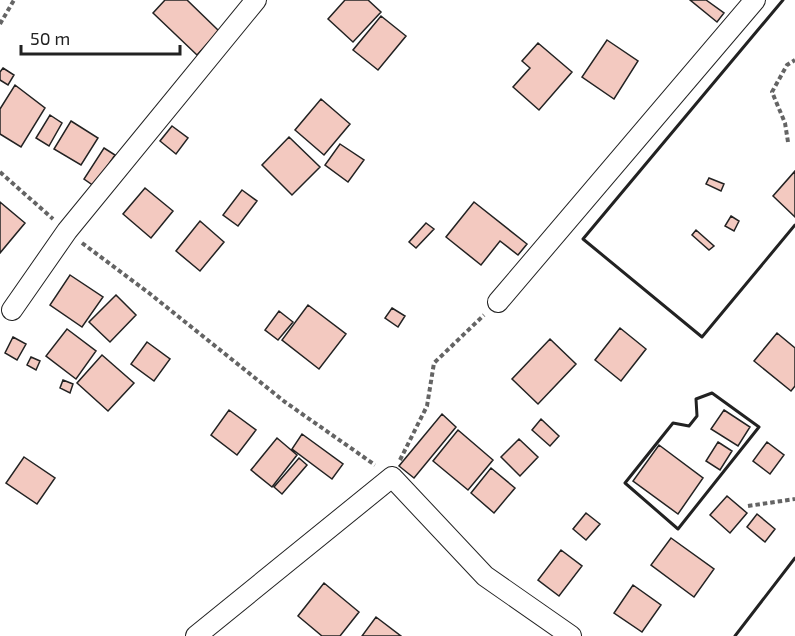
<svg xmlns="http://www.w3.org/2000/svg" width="795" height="636" viewBox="0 0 795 636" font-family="'Exo 2',sans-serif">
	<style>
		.building { fill: #f3c9c0; stroke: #222; stroke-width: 1.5 }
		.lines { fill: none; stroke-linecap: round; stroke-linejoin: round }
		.minor-casing { stroke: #222; stroke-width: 22 }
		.path { stroke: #646464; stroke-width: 4; stroke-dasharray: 4.5 3; stroke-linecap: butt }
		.minor { stroke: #fff; stroke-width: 20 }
		.wall { stroke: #222; stroke-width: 3 }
	</style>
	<rect width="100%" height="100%" fill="#fff"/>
	<path class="building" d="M165,0h22l32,31 -22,24 -44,-42z
		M345,0h23l13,12 -28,30 -25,-23z
		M690,0h16l18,13 -7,9z
		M381,16l25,20 -28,34 -25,-20z
		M607,40l31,21 -24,38 -32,-22z
		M538,43l34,29 -33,38 -26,-23 17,-19 -8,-7z
		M3,68l11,7 -6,10 -8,-5v-8z
		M15,85l30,23 -24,39 -21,-13v-25z
		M321,99l29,25 -26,31 -29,-25z
		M50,115l12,8 -13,23 -13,-8z
		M71,121l27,17 -17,27 -27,-16z
		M172,126l16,12 -12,16 -16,-13z
		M289,137l31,30 -28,28 -30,-30z
		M340,144l24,16 -16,22 -23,-17z
		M104,148l11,7 -21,31 -10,-7z
		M795,171v46l-22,-21z
		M709,178l15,6 -3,7 -15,-7z
		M145,188l28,23 -22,27 -28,-24z
		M242,190l15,11 -19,25 -15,-11z
		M0,202l25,21 -25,30z
		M474,202l53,42 -9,11 -18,-14 -19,24 -35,-28z
		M731,216l8,5 -5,10 -9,-5z
		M200,221l24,21 -24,29 -24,-20z
		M426,223l8,6 -18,19 -7,-6z
		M696,230l18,16 -5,4 -17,-15z
		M70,275l33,22 -21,30 -32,-22z
		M116,295l20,20 -26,27 -21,-20z
		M308,305l38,29 -27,35 -37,-29z
		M392,308l13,8 -7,11 -13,-9z
		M279,311l14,11 -15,18 -13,-10z
		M620,328l26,21 -25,32 -26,-21z
		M67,329l29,22 -20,28 -30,-23z
		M777,333l18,15v38l-4,5 -37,-30z
		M13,337l13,7 -9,16 -12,-7z
		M550,339l26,25 -38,40 -26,-25z
		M147,342l23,17 -16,22 -23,-17z
		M102,355l32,28 -26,28 -31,-28z
		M31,357l9,4 -4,9 -9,-5z
		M63,380l10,4 -3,9 -10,-5z
		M229,410l27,20 -19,25 -26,-20z
		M724,410l26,17 -12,19 -27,-17z
		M442,414l14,13 -42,51 -15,-12z
		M541,419l18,17 -9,10 -18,-16z
		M458,430l35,30 -25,30 -35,-29z
		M302,434l41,30 -11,15 -40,-30z
		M277,438l20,17 -25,32 -21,-17z
		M519,439l19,18 -18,19 -19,-19z
		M718,442l14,9 -12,19 -14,-9z
		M767,442l17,13 -14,19 -17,-13z
		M659,445l44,33 -25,36 -45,-33z
		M24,457l31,21 -18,26 -31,-21z
		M299,458l8,7 -25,29 -8,-7z
		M491,468l24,20 -21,25 -23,-20z
		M727,496l20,17 -17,20 -20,-18z
		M586,513l14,11 -14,16 -13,-11z
		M757,514l18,15 -10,13 -18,-15z
		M671,538l43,31 -20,28 -43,-32z
		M561,550l21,16 -23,30 -21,-16z
		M324,583l35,29 -19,24h-18l-24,-20z
		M633,585l28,20 -19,27 -28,-19z
		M376,617l25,19h-39z"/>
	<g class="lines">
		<g class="minor-casing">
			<path id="minor" d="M498,302l257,-302
				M12,310l55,-79 189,-231
				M196,636l196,-159 93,99 86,60"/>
		</g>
		<path class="path" d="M0,24l14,-24
			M788,142l-3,-19 -13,-31 15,-27 8,-5
			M0,172l53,47
			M82,243l67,50 136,109 90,63
			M400,460l27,-54 7,-43 50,-48
			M748,506l47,-7"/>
		<use href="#minor" class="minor"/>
		<path class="wall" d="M783,0l-200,239 119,98 93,-112
			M712,393l47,34 -81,102 -53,-46 48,-60 16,3 8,-10 -1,-17z
			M735,636l60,-78"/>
	</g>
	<path d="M21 45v9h159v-9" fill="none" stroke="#222222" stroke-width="3"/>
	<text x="30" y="45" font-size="18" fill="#222222" stroke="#ffffff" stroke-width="4.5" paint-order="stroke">50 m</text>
</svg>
